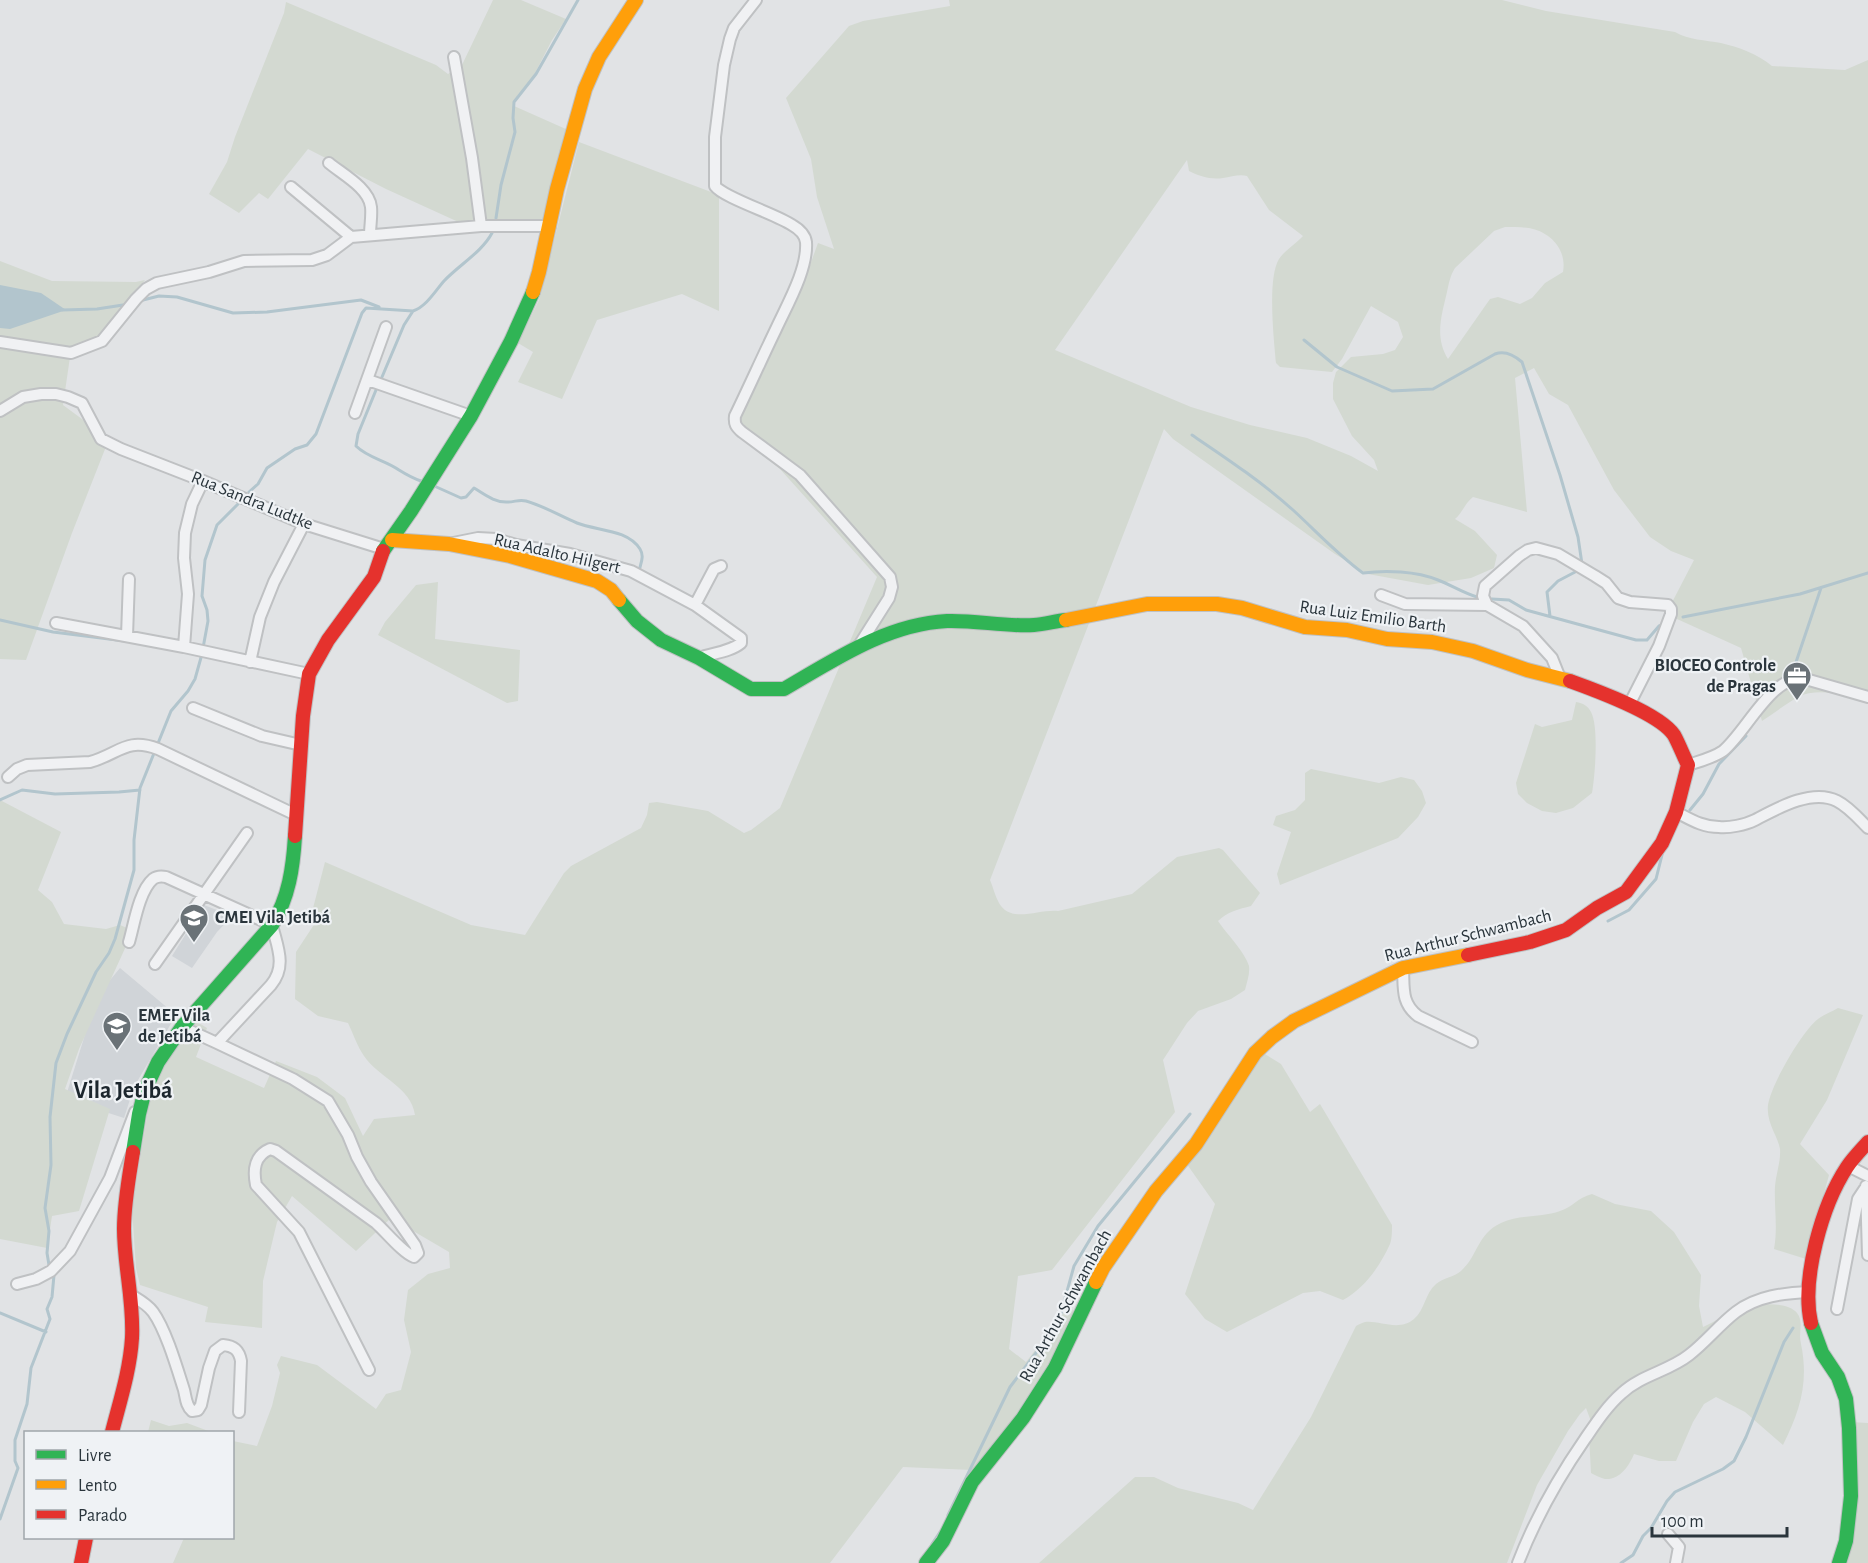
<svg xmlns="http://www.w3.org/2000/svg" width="1868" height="1563" viewBox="0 0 1868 1563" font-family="'Alegreya Sans',sans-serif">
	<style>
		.built { fill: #d0d4d8 }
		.green { fill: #d3d9d1; fill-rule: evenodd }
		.water { fill: #b2c5cd }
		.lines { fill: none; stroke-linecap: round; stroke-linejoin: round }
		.stream { stroke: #b2c5cd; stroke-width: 3 }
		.street-casing { stroke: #bfc1c3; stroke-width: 14 }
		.fast-casing { stroke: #bfc1c3; stroke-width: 16 }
		.slow-casing { stroke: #bfc1c3; stroke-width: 16 }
		.jam-casing { stroke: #bfc1c3; stroke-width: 16 }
		.street { stroke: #f0f1f3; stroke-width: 10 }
		.fast { stroke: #30b455; stroke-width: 14 }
		.slow { stroke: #ff9f0a; stroke-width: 14 }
		.jam { stroke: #e5322d; stroke-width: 14 }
		.labels { text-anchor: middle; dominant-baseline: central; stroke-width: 4.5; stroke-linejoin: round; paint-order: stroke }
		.street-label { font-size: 18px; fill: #2a353c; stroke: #eff2f5 }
		.poi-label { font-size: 18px; font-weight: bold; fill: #2a353c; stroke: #eff2f5; text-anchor: start }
		.district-label { font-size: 24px; font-weight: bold; fill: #1c262d; stroke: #eff2f5 }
	</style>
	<rect width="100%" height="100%" fill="#e1e3e5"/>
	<path class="built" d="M204,905l28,11 -15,16 -25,36 -20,-12z
		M120,968l56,47 -42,72 -10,31 -59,-19 32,-103z"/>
	<path class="green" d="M493,0h28l45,19 -14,21 -20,39 -15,17 -3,10 54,24 -25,102 -67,-2 -90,-41 -78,-40 -40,50 -9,-6 -20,20 -30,-19 18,-32 8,-25 49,-124 2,-11 150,63 12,9 14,-9z
		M949,0h553l44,11 129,21c14,8 30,8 46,11 17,4 37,11 51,23l73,4 23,-10v643c-20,-8 -50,-16 -70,-6 -12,7 -24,16 -36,24l-21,-73 -75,-34 28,-54 -23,-9 -21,-14 -36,-47 -46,-85 -19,-11 -15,-26 -19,10 12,134 -54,-15c-8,6 -10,15 -18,22l20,12 22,24 -3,13 -23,10 -43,7 -60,-11 -33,-20 -162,-115 -9,-10 -174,451c3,7 5,16 9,23 12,21 39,6 59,8l74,-17 45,-37 42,-9 4,2 37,43 -9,13c-12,3 -24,6 -33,15 8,12 27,31 31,45 1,8 -2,16 -4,24l-14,9 -33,12 -11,12 -24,37 12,52 -123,158 -34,6 -9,73 17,13 44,-57 8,16 -62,103 -44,46 -69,-3 -73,96h-657l11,-25h48l1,-97 24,5 15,-40 8,-33 -3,-8 4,-9 36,9 59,44 10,-15 15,-4 10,-38 -7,-32 4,-30 20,-16 22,-6 -1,-16 -58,-34 -35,33 -64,-55 -15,26 -14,59 -1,47 -57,-6 3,-15 -68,-22 -4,-17 -4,-60 20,-122 37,-69 18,11 -11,29 68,31 12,-27 41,16 28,21 18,38 11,-17 41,-4c-4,-28 -36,-37 -51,-59 -7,-10 -11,-23 -16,-33l-30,-7 -23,-17 1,-47 23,-35 -7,-5 13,-50 146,63 54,10 39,-62 7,-7 70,-38 6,-13 2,-12 8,-1 51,9 36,22 7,-3 29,-22 97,-231 -97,-108 -42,-33 -7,-9 62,-144 5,-17 12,-1 8,-22 16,6 -17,-52 -6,-38 -25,-61 63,-72 14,-5 87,-15zM1187,160l2,11c10,5 22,9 34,7 8,-1 16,-4 24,-2l22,34 34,26c-7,8 -19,15 -24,23 -12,19 -5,81 -3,104l4,4 52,5 10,-13 29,-53 27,16 5,15 -8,13 -12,4 -32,3 -15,15 -3,11v16l19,37 22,24 4,11 -27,-15 -44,-18 -57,-13 -59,-18 -136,-57zM1505,227c8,0 16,0 24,1 22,4 38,22 34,44l-18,11 -13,15 -12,6 -22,-7 -8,2 -42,60c-14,-22 -6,-45 -1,-67 2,-9 3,-16 8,-24l39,-37z
		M579,142l140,53v116l-37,-17 -85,26 -35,79 -44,-17 15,-30 -15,-9 21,-43z
		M0,261l52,20 84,1 9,-2 -22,28 -21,33 -32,16 -7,48 46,34 -37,94 -46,127 -26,-1z
		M438,582l-3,57 85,11 -2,51 -11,2 -129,-68 7,-13 31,-37z
		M1576,702c7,1 12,4 15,10 8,15 4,64 1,81l-19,15 -17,5 -14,-2 -15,-8 -9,-9 -2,-11 19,-59 7,3 30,-7z
		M1311,769l68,14 22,-6 13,3 8,11 4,12 -8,14 -20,21 -118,47 -3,-11 14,-42 -18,-7 3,-9 19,-6 10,-10v-27z
		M0,800l61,32 -23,58 14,12 12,22 42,5 14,-4 7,3v16l-48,105 -14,40 45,20 -31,102 -27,5 -5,32 -47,-9z
		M1838,1008l25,7 -36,85 -27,44 29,31 -23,84 -32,-10c4,-21 0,-42 1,-63 1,-12 6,-25 5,-37 -2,-13 -14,-26 -12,-44 3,-20 34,-74 50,-86 6,-5 14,-7 20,-11z
		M1257,1049l24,15 29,48 10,-8 72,121c0,6 0,14 -2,19 -10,22 -25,44 -47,56l-23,-9 -17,2 -76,39 -22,-13 -20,-25 30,-90 -36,-51 14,-17 56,-84z
		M1592,1194l23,10 36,7 23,21 27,43 -2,31 4,21c16,-8 38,-19 55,-22 11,-2 32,-1 39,8 7,9 1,20 4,31 8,38 -1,67 -18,101l-38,-33 -29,-15 -12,7 -11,18 -17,39h-17l-25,-7c-5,12 -14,26 -29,25 -4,-1 -10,-4 -14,-6l-2,-38 3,-11 -6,-16 -6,6 -12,17 -31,54 -30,78h-468l96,-86h19l24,11 60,15 15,7 58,-93 45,-91c3,-2 6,-3 9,-4 14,-2 34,10 49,-3 11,-9 11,-26 22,-35 7,-6 18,-7 25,-13 17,-15 16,-37 40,-48 19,-9 40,-5 59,-12 13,-4 17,-13 32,-17z
		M151,1420l18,6 18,-3 24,9h-63z
		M1851,1422l17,1v140h-34l8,-25z"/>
	<path class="water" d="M0,285l41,8 25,17 -56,19 -10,-1z"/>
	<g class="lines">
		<path class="stream" d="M496,218l5,-33 14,-53 -2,-14 1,-16 22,-28 42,-74
			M143,300l16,-4 18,1 56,16 34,-1 94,-12 18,7
			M62,310l35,-1 26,-4
			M1304,340l33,27 55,24 41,-2 62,-35c10,-4 19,1 27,8l38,113 18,62 4,27
			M382,377l22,-52 9,-14c13,-4 23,-21 31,-30 15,-16 38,-29 48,-48
			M376,390l-18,44 -2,12c12,12 29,14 43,24 8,5 13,8 22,11
			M1192,435c34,23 70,47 101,75 23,21 44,44 70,63 23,-3 53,-2 75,7 13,5 25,13 39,17
			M432,485l29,13 5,-1 8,-9c10,6 21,15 34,14 7,0 11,-3 18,-1 18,5 34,15 51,22 20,8 50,6 63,26 5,8 0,15 -1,23
			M249,492l9,-8 9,-16 28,-19 12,-4 9,-11 46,-121 4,-5 47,3
			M1492,599l17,1 17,10 110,30h11l12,-14 6,-2
			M1550,616l-3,-24 11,-11 19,-10
			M1683,617l117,-23 68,-21
			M0,620l53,12 72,9
			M203,648l5,-27 -1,-11 -5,-14 3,-36 12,-35 21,-21
			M1792,674l29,-86
			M0,800l22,-10 33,4 64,-2 21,-2
			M1690,810l13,-16 16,-30 27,-28
			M1608,921l21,-11 27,-31 7,-28
			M49,1265l-2,-12 2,-22 -4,-23 6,-43 -1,-48 6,-54 11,-29 29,-62 13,-19 6,-14 19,-69v-30l6,-52 31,-77 17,-20 7,-12 7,-25
			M0,1313l46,19
			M948,1515l62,-128 48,-63 16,-58 24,-40 92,-112
			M0,1519l18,-51 -3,-7v-21l12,-36 4,-36 19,-49 -3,-10 5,-12 2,-22
			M932,1544l8,-12
			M1621,1563l12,-8 10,-19 8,-8 16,-27 8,-9 48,-23 11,-8 12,-24 38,-95 9,-14"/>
		<g class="street-casing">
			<path id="street" d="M756,0l-22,28 -4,11 -6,26 -9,72v49c9,12 61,28 77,39 7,4 13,10 14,17 2,27 -19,63 -30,87 -14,29 -27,58 -41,87 -1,8 1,11 7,16l58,43 90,102 2,10 -3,11 -31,49
				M454,57l18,101 9,68
				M329,163c13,11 40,25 42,44 1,9 -1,19 -1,28
				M291,187l60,50
				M351,237l130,-11h69
				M0,342l71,11 31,-12 34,-42 10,-10 11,-6 52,-11 35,-11 68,-1 15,-5 24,-18
				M368,380l103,36
				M0,411l23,-14 18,-3h15l12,3 14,6 19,36 20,10 82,32 101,43 80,25
				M355,413l31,-86
				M453,543l25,-5 18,1 20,6 54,9 61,17 64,34 46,33v5c-11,9 -28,10 -42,15
				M1381,595l24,9 82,1 36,21 29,32 8,20
				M695,605l19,-36 7,-3
				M1487,605l-4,-9 2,-10 34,-30 9,-6 8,-2 22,6 37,22 11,7 12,15 12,4 38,3 3,4v5l-12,32 -30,59
				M56,623l128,24 125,27
				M127,636l2,-57
				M184,647l4,-53 -4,-36 1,-25 7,-29 11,-23
				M250,662l10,-45 14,-35 30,-58
				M193,708l69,28 39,9
				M1688,765c12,-4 25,-7 35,-14 23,-19 47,-73 79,-73l66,19
				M8,777l9,-8 10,-4 63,-3c29,-8 36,-25 68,-13l138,66
				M1676,812c14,7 26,15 43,15 10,1 26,-2 36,-7 21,-11 57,-32 82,-19 12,6 22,18 31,27
				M129,942c5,-17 10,-51 24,-63 4,-3 8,-3 13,-2l106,48c5,21 15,41 -1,60l-54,58 -35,-16
				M155,964l92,-131
				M1403,968c1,20 -2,35 15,48l54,26
				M217,1043l76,36 35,22 20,34 9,22 14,25 44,63 3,8 -4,4c-11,-4 -28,-25 -38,-34l-100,-72 -6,-2c-16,7 -17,21 -14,36l43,47 70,138
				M1848,1166l20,10
				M1866,1186l2,69
				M17,1284l19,-5 15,-8 19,-20 40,-73 25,-66
				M131,1295c8,5 16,9 22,17 13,18 24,56 31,78 2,8 2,16 8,21l6,-1 3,-5 8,-37 6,-17 8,-6c11,1 16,5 18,16l-2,51
				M1837,1309l21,-110 8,-12
				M1668,1534l11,13 -3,16
				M1518,1563c17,-44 40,-85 67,-124 11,-16 22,-33 37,-46 19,-18 47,-22 67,-38 17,-13 30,-30 47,-43 21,-16 48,-19 73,-20"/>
		</g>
		<g class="fast-casing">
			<path id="fast" d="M383,551l28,-40 60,-95 40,-75 22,-49
				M619,600l18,21 24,19 38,18 52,31h33c50,-29 103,-65 163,-68 29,-1 59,6 87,4 11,-1 22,-4 32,-5
				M133,1152l6,-38 6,-24 13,-28 24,-35 90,-102c17,-28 21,-57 23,-89
				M1811,1323l11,30 16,24 8,22 3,29 2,68 -5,45 -7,22
				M926,1563l17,-22 29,-59 51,-64 32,-50 41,-86"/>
		</g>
		<g class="slow-casing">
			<path id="slow" d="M533,292l6,-20 18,-83 28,-100 14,-32 37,-57
				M392,540l57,4 61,12 87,25 14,9 8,10
				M1066,620l81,-16h70l25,4 63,19 42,3 40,9 45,3 41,9 54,19 43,11
				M1096,1282l7,-14 53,-77 40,-47 59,-91 17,-16 22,-16 109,-53 65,-13"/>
		</g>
		<g class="jam-casing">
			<path id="jam" d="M295,836l8,-120 6,-42 19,-34 46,-63 9,-26
				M1468,955l62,-13 36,-12 31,-22 29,-16 36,-49 14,-31 12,-47c-5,-10 -9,-21 -14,-30 -15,-22 -79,-45 -104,-54
				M1811,1323c-10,-44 11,-118 36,-156 6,-9 14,-17 21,-25
				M112,1432c8,-31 18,-62 20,-94 2,-37 -8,-73 -8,-109 0,-26 5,-52 9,-77
				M81,1563l5,-25"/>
		</g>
		<use href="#street" class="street"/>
		<use href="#fast" class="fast"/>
		<use href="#slow" class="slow"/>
		<use href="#jam" class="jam"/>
	</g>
	<defs>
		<g id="office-pin" transform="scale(1.5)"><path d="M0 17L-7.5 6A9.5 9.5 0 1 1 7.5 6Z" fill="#6a7277" stroke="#eff2f5"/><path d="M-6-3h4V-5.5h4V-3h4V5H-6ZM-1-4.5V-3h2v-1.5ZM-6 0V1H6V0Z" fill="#fff"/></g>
		<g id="school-pin" transform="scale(1.5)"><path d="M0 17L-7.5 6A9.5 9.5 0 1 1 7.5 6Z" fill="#6a7277" stroke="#eff2f5"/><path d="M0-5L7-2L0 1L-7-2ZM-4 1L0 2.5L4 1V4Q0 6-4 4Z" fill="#fff"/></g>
	</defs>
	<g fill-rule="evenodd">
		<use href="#office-pin" x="1797" y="676"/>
		<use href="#school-pin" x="194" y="918"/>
		<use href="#school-pin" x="117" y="1026"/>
	</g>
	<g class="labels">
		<g class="street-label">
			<text transform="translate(252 501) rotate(22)">Rua Sandra Ludtke</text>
			<text transform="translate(557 554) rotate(13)">Rua Adalto Hilgert</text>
			<text transform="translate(1373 617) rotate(8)">Rua Luiz Emilio Barth</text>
			<text transform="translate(1468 936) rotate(-14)">Rua Arthur Schwambach</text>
			<text transform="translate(1066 1306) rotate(-61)">Rua Arthur Schwambach</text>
		</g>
		<g class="poi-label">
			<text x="1776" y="666" text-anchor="end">BIOCEO Controle<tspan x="1776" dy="21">de Pragas</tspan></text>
			<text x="215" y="918">CMEI Vila Jetibá</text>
			<text x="138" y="1016">EMEF Vila<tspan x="138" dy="21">de Jetibá</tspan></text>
		</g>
		<g class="district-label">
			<text x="123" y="1091">Vila Jetibá</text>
		</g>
	</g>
	<rect x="24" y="1431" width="210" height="108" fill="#eff2f5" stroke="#a0a6ab" stroke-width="1.5"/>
	<rect x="36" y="1450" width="30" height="9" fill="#30b455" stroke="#a0a6ab" stroke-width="1.5"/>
	<text x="78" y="1461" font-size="18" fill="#2a353c">Livre</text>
	<rect x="36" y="1480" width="30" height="9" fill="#ff9f0a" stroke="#a0a6ab" stroke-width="1.5"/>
	<text x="78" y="1491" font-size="18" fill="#2a353c">Lento</text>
	<rect x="36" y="1510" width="30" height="9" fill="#e5322d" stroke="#a0a6ab" stroke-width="1.5"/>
	<text x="78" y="1521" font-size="18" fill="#2a353c">Parado</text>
	<path d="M1652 1527v9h135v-9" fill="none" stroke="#2a353c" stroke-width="3"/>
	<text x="1661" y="1527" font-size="18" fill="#2a353c" stroke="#eff2f5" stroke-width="4.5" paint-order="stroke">100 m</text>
</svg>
